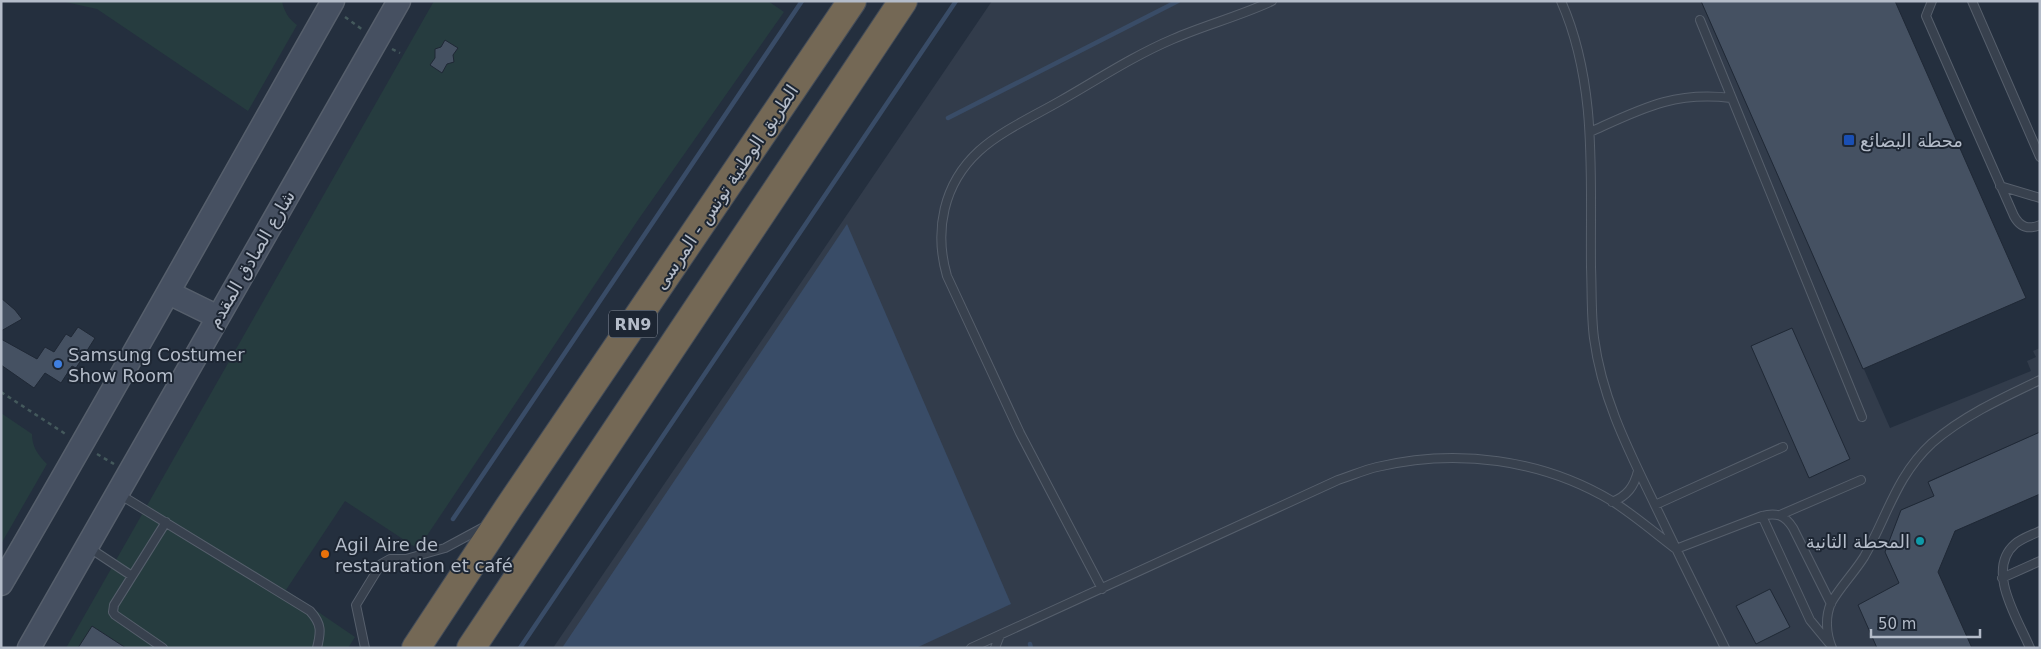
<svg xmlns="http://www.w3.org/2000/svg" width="2041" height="649" viewBox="0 0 2041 649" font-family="'DejaVu Sans','Noto Sans Arabic',sans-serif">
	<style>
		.airport { fill: #323c4b }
		.green { fill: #263c3f }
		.water { fill: #394c67 }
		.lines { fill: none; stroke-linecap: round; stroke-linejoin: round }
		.stream { stroke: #394c67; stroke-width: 4.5 }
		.building { fill: #455162; stroke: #1f2835 }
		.lane-casing { stroke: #565f6c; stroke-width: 10 }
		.secondary-casing { stroke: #565f6c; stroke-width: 25 }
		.highway-casing { stroke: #434c59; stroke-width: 30 }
		.path { stroke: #44595c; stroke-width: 2.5; stroke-dasharray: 4 4; stroke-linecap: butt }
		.lane { stroke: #38414e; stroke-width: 8 }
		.secondary { stroke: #465061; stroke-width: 22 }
		.highway { stroke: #746855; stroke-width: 28 }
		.transit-dot { fill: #1a4fb4; stroke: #1d2633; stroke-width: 2 }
		.shop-dot { fill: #3f7fe0; stroke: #1d2633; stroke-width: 2 }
		.culture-dot { fill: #0f9aa8; stroke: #1d2633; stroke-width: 2 }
		.food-dot { fill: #e8710a; stroke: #1d2633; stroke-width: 2 }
		.labels { text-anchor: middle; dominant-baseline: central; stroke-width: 4; stroke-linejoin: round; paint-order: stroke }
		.shield { fill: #1d2633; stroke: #878f9c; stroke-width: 1 }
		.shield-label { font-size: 16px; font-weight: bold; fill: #b4bcc9 }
		.poi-label { font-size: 18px; fill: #b4bcc9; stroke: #1d2633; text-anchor: start }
		.street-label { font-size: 18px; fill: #b4bcc9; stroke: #1d2633 }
	</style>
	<rect width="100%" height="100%" fill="#242f3e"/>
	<path class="airport" d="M992,1h709l189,427 141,-57 -4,-10 9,-4 -3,-6 7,-3v84l-111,49 5,15 -33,14 -16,42 14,31 -22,65h-1324z"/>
	<path class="green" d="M61,1h221c2,11 7,18 15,24l-49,86 -151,-102z
		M434,1h334l16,11 -146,208 -220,329 -73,-48 -59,89 69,47 -7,11h-282z
		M1,413l31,21c0,13 6,21 15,30l-46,80z"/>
	<path class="water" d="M847,224l164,380 -95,44h-354z"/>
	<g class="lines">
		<path class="stream" d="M948,118l230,-117
			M453,519l349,-518
			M1030,644l1,4
			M520,648l436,-647"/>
	</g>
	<path class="building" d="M1701,1h194l131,297 -163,71z
		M445,40l13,8 -5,7 1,7 -7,2 -5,9 -12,-8 5,-7v-9l6,-2z
		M1,298l14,12 7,9 -21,12z
		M78,327l17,11 -19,30 -4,-2 -11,17 -16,-10 -11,15 -33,-23v-26l36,20 8,-12 9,5 12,-18 5,3z
		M1792,328l58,131 -41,19 -58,-132z
		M2040,432v62l-85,37 -17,41 34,76h-95l-19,-43 41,-22 -14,-31 16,-42 33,-14 -6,-14z
		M1770,589l20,38 -34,17 -20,-38z
		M92,626l34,22h-48z"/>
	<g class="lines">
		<g class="lane-casing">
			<path id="lane" d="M1561,1c37,83 29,177 30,266 1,24 0,48 3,71 8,61 35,113 61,167 23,48 46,95 70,143
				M1932,1l-6,15 88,200c6,11 14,14 26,9
				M1972,1l68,156
				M1700,20l162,397
				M1590,132c51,-23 83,-41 141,-34
				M2000,186l40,12
				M119,494l191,117c12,13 11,21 7,37
				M1612,502c15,-6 22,-15 26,-31
				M1655,505l128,-58
				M1780,515l81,-35
				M1762,516l48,104 19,23
				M88,547l44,29
				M1676,549l86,-33c14,-4 23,-1 31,12l38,76
				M2002,578l38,-17
				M1102,589l-82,-156 -73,-157c-13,-45 -4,-92 32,-125 22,-20 55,-35 81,-50 37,-21 73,-45 113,-62 32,-14 67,-23 99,-38
				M163,648l-48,-33 -2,-3 1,-7 52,-83
				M365,648l-9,-43 25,-41 9,-5h16l39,-11 39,-21
				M971,648l367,-168c13,-4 26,-10 39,-13 79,-19 165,-8 235,34 22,14 43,32 64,48
				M995,648l5,-13
				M1832,648c-6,-14 -7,-31 -1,-45 9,-16 23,-30 33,-46 23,-40 32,-81 68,-114 31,-27 70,-45 108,-63
				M2030,648c-12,-29 -45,-78 -15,-104 7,-6 17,-9 25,-13"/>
		</g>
		<g class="secondary-casing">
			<path id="secondary" d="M169,293l49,24
				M1,584c113,-193 221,-388 332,-583
				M29,648l370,-647"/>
		</g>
		<g class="highway-casing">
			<path id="highway" d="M416,648l93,-141 343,-506
				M471,648l432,-647"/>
		</g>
		<path class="path" d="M345,17l18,13
			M392,49l8,4
			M1,392l66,43
			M97,454l17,10"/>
		<use href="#lane" class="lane"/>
		<use href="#secondary" class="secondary"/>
		<use href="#highway" class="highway"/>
	</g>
	<rect class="transit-dot" x="1843" y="134" width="12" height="12" rx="2.5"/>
	<circle class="shop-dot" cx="58" cy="364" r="5"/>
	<circle class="culture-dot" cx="1920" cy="541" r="5"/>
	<circle class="food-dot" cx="325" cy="554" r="5"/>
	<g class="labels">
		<rect class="shield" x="609" y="310.5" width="48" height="27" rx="4"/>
		<g class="shield-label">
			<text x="633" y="324">RN9</text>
		</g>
		<g class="poi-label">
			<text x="1860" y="140">محطة البضائع</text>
			<text x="68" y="354">Samsung Costumer<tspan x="68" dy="21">Show Room</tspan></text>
			<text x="1910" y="541" text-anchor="end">المحطة الثانية</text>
			<text x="335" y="544">Agil Aire de<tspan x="335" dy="21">restauration et café</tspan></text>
		</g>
		<g class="street-label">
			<text transform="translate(726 187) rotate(-56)">الطريق الوطنية تونس - المرسى</text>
			<text transform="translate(251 259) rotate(-60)">شارع الصادق المقدم</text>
		</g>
	</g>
	<rect width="2041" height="649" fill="none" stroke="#b4bcc9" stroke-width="5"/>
	<path d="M1871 629v8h109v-8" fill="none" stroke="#b4bcc9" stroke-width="2.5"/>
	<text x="1878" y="629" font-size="15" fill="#b4bcc9" stroke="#1d2633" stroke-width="4" paint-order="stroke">50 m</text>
</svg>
